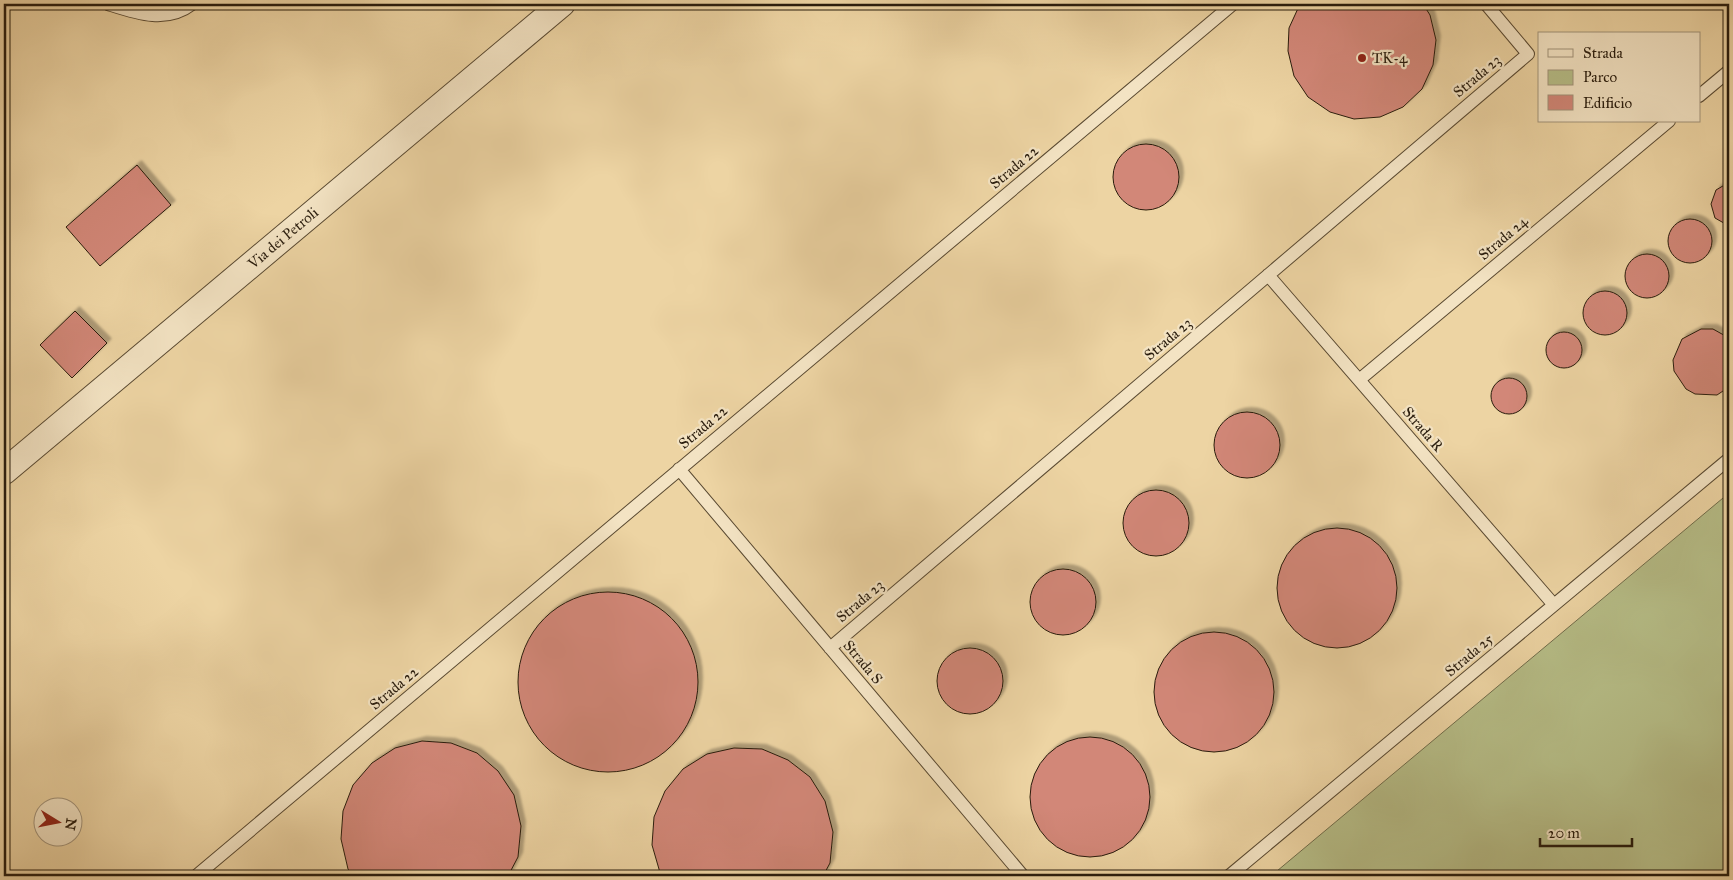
<svg xmlns="http://www.w3.org/2000/svg" width="1733" height="880" viewBox="0 0 1733 880" font-family="'IM FELL Great Primer',serif">
	<style>
		.green { fill: #b6bd87; stroke: #706c4a }
		.building { fill: #d28778; stroke: #291c0d; filter: url(#shadow) }
		.lines { fill: none; stroke-linecap: round; stroke-linejoin: round }
		.service-casing { stroke: #5a4a32; stroke-width: 14 }
		.minor-casing { stroke: #5a4a32; stroke-width: 27 }
		.service { stroke: #f3e3c3; stroke-width: 12 }
		.minor { stroke: #f3e3c3; stroke-width: 25 }
		.poi-dot { fill: #8f2418; stroke: #f3e3c3; stroke-width: 2 }
		.labels { text-anchor: middle; dominant-baseline: central; stroke-width: 4.5; stroke-linejoin: round; paint-order: stroke }
		.poi-label { font-size: 15px; fill: #291c0d; stroke: #f3e3c3; text-anchor: start }
		.street-label { font-size: 15px; fill: #291c0d; stroke: #f3e3c3 }
	</style>
	<defs>
		<filter id="shadow"><feDropShadow dx="4.5" dy="-4.5" stdDeviation="1" flood-color="#0004"/></filter>
	</defs>
	<rect width="100%" height="100%" fill="#edd4a3"/>
	<filter id="stains"><feTurbulence type="fractalNoise" baseFrequency=".004" numOctaves="4"/><feColorMatrix values="0 0 0 0 .2 0 0 0 0 .09 0 0 0 0 .02 0 0 0 .5 -.17"/></filter>
	<radialGradient id="worn" r=".72"><stop offset=".6" stop-color="#630" stop-opacity="0"/><stop offset="1" stop-color="#630" stop-opacity=".3"/></radialGradient>
	<path class="green" d="M1729,493v383h-458z"/>
	<path class="building" d="M1300,4h123l7,11 6,25 -3,25 -11,24 -19,18 -23,10 -26,2 -24,-7 -22,-15 -14,-21 -6,-25 1,-23z
		M1113 177a33 33 0 1 1 66 0a33 33 0 1 1-66 0Z
		M137,165l34,40 -71,61 -34,-39z
		M1728,183h1v43l-14,-8 -4,-14 5,-14z
		M1668 241a22 22 0 1 1 44 0a22 22 0 1 1-44 0Z
		M1625 276a22 22 0 1 1 44 0a22 22 0 1 1-44 0Z
		M1583 313a22 22 0 1 1 44 0a22 22 0 1 1-44 0Z
		M75,311l32,32 -35,35 -32,-33z
		M1701,329h12l16,9v49l-12,8 -22,-1 -9,-5 -12,-18 -1,-11 9,-21z
		M1546 350a18 18 0 1 1 36 0a18 18 0 1 1-36 0Z
		M1491 396a18 18 0 1 1 36 0a18 18 0 1 1-36 0Z
		M1214 445a33 33 0 1 1 66 0a33 33 0 1 1-66 0Z
		M1123 523a33 33 0 1 1 66 0a33 33 0 1 1-66 0Z
		M1277 588a60 60 0 1 1 120 0a60 60 0 1 1-120 0Z
		M1030 602a33 33 0 1 1 66 0a33 33 0 1 1-66 0Z
		M518 682a90 90 0 1 1 180 0a90 90 0 1 1-180 0Z
		M1154 692a60 60 0 1 1 120 0a60 60 0 1 1-120 0Z
		M937 681a33 33 0 1 1 66 0a33 33 0 1 1-66 0Z
		M1030 797a60 60 0 1 1 120 0a60 60 0 1 1-120 0Z
		M422,741l29,2 26,10 21,18 16,24 7,31 -3,31 -10,19h-155l-5,-7 -7,-30 2,-28 10,-26 19,-22 23,-15z
		M734,748l28,1 26,11 22,17 15,24 8,31 -3,31 -7,13h-162l-9,-31 2,-28 11,-26 18,-22 24,-15z"/>
	<g class="lines">
		<g class="service-casing">
			<path id="service" d="M108,4c28,9 58,20 84,0
				M1699,96l30,-25
				M1268,275l286,330
				M1359,380l310,-259
				M679,469l344,407
				M830,648l698,-594 -42,-50
				M196,876l1037,-872
				M1229,876l500,-417"/>
		</g>
		<g class="minor-casing">
			<path id="minor" d="M4,472l558,-468"/>
		</g>
		<use href="#service" class="service"/>
		<use href="#minor" class="minor"/>
	</g>
	<circle class="poi-dot" cx="1362" cy="58" r="5"/>
	<g class="labels">
		<g class="poi-label">
			<text x="1372" y="58">TK-4</text>
		</g>
		<g class="street-label">
			<text transform="translate(1477 76) rotate(-40)">Strada 23</text>
			<text transform="translate(1014 167) rotate(-40)">Strada 22</text>
			<text transform="translate(283 238) rotate(-40)">Via dei Petroli</text>
			<text transform="translate(1503 238) rotate(-40)">Strada 24</text>
			<text transform="translate(1168 339) rotate(-40)">Strada 23</text>
			<text transform="translate(703 427) rotate(-40)">Strada 22</text>
			<text transform="translate(1423 429) rotate(49)">Strada R</text>
			<text transform="translate(860 601) rotate(-40)">Strada 23</text>
			<text transform="translate(1469 655) rotate(-40)">Strada 25</text>
			<text transform="translate(863 662) rotate(50)">Strada S</text>
			<text transform="translate(394 688) rotate(-40)">Strada 22</text>
		</g>
	</g>
	<rect width="1733" height="880" fill="none" stroke="#edd4a3" stroke-width="20"/>
	<rect x="5" y="5" width="1723" height="870" fill="none" stroke="#291c0d" stroke-width="2.5"/>
	<rect x="10" y="10" width="1713" height="860" fill="none" stroke="#291c0d"/>
	<rect x="1538" y="32" width="162" height="90" fill="#f3e3c3" stroke="#a2937a"/>
	<rect x="1548" y="49" width="25" height="8" fill="#f3e3c3" stroke="#a2937a"/>
	<text x="1583" y="58" font-size="15" fill="#291c0d">Strada</text>
	<rect x="1548" y="70" width="25" height="15" fill="#b6bd87" stroke="#a2937a"/>
	<text x="1583" y="82" font-size="15" fill="#291c0d">Parco</text>
	<rect x="1548" y="95" width="25" height="15" fill="#d28778" stroke="#a2937a"/>
	<text x="1583" y="108" font-size="15" fill="#291c0d">Edificio</text>
	<g transform="translate(58 822) rotate(100)"><circle r="24" fill="#f3e3c3" stroke="#a2937a"/>
	<path d="M0-4L9 19L0 12L-9 19Z" fill="#8f2418"/>
	<text y="-8" font-size="14" font-weight="bold" text-anchor="middle" fill="#291c0d">N</text>
	</g>
	<path d="M1540 838v8h92v-8" fill="none" stroke="#291c0d" stroke-width="2.5"/>
	<text x="1548" y="838" font-size="15" fill="#291c0d" stroke="#f3e3c3" stroke-width="4" paint-order="stroke">20 m</text>
	<rect width="100%" height="100%" filter="url(#stains)"/>
	<rect width="100%" height="100%" fill="url(#worn)"/>
</svg>
